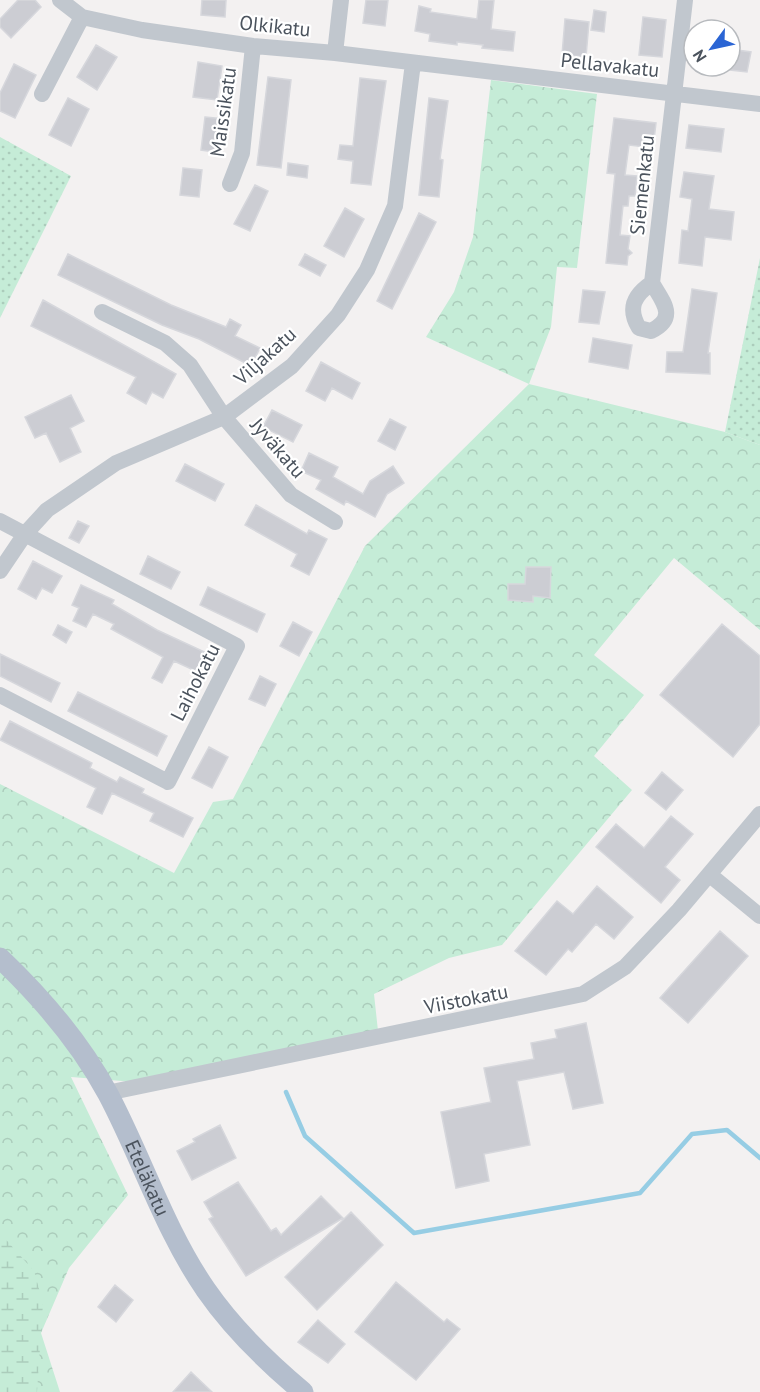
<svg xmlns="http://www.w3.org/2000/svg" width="760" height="1392" viewBox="0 0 760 1392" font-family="'PT Sans',sans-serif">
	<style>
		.forest { fill: url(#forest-crowns) }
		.wetland { fill: url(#wetland-marsh) }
		.park { fill: url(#park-dots) }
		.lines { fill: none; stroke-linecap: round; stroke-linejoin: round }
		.stream { stroke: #96cde4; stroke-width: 4.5 }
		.building { fill: #cccdd3; stroke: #d6d7dc; stroke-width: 1.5 }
		.minor { stroke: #c1c7ce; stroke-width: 16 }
		.major { stroke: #b4becd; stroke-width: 21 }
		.labels { text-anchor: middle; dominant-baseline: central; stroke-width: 4.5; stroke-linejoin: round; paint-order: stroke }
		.street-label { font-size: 20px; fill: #4b535d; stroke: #fff }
	</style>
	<defs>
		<pattern id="forest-crowns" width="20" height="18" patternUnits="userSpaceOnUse" patternTransform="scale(1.5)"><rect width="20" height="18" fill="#c5ecd7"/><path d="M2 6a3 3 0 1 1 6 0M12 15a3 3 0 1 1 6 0" fill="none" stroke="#abccbb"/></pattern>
		<pattern id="wetland-marsh" width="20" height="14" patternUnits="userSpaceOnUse" patternTransform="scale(1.5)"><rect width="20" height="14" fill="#c5ecd7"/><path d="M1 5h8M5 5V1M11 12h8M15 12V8" fill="none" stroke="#abccbb"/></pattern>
		<pattern id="park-dots" width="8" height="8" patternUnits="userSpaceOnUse" patternTransform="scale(1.5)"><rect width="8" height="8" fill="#c5ecd7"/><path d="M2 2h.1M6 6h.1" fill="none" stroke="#abccbb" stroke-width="1.8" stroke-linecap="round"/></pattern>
	</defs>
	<rect width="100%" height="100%" fill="#f3f1f1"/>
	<path class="forest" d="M491,80l106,14 -20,174 -20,-1 -6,60 -22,57 196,48 35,13v185l-86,-72 -80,97 50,40 -50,61 38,34 -130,155 -53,13 -75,36 4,37 -243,51 -64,-5 57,118 -59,73 -28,65 19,59h-60v-608l174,89 39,-71 20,-3 132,-253 164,-162 -103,-47 28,-45 19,-55z"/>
	<path class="wetland" d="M0,1233l34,38 9,32 -6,89h-37z"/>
	<path class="park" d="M0,137l71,39 -71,142z
		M760,258v187l-35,-13z"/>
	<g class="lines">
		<path class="stream" d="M286,1092l19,44 109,97 226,-40 52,-59 35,-4 33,28"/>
	</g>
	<path class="building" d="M18,0h17l6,7 -30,31 -11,-11v-8z
		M202,0h24l-1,17 -24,-2z
		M366,0h22l-3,26 -22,-3z
		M479,0h15l-3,29 24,3 -2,19 -31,-3 1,-3 -26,-3v3l-28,-4 1,-7 -15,-3 4,-25 12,3 -1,3 47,7z
		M594,10l12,2 -2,20 -13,-2z
		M643,17l23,3 -4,37 -23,-2z
		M565,19l24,3 -3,35 -24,-2z
		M96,45l21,12 -20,33 -20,-13z
		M730,49l21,3 -4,20 -17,-2z
		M198,62l24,4 -5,34 -24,-3z
		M14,64l22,11 -21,43 -15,-7v-18z
		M268,77l23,3 -10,88 -24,-3z
		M360,78l26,3 -15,104 -20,-2 2,-22 -15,-2 2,-14 13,1z
		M68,98l21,11 -18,37 -22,-11z
		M429,98l19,3 -8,58 3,1 -4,37 -20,-2z
		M205,117l20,2 -4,34 -20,-3z
		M614,118l42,5 -3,25 -24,-3 -4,30 12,1 -2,20h-6l-1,10h-5l-3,29 10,1 -2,13 4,4 -4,3 -1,9 -21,-2 9,-89 -8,-1z
		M689,125l35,4 -3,23 -35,-4z
		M288,163l20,3 -1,12 -20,-3z
		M183,168l19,2 -3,27 -19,-2z
		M684,172l30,4 -5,33 25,3 -3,28 -26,-3 -3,29 -23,-3 3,-33 6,1 4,-32 -12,-2z
		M255,185l13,6 -18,40 -16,-7z
		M345,208l19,11 -20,38 -20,-11z
		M419,213l17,9 -44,87 -15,-8z
		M68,254l103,51 55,22 4,-8 11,6 -6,11 25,12 -9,18 -52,-27 -37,-14 -104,-50z
		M305,254l21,11 -6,11 -21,-11z
		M692,289l25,4 -9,60h2v21l-44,-2 1,-20h16z
		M583,290l22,2 -6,32 -20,-2z
		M43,300l133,74 -13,24 -11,-6 -6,12 -19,-11 9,-16 -105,-51z
		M593,338l39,7 -4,24 -39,-7z
		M321,362l39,21 -8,16 -20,-11 -7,13 -19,-10z
		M71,395l13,26 -14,7 11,24 -21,10 -14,-29 -11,5 -10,-21z
		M272,410l30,15 -9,17 -30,-15z
		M390,419l16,8 -11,23 -17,-9z
		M309,453l29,14 -5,10 30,17 7,-13 23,-15 11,17 -17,11 -12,23 -29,-16 -2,4 -28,-16 5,-9 -20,-9z
		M185,464l39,20 -9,17 -39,-20z
		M256,505l51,29 2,-4 18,9 -18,36 -18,-9 6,-12 -52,-29z
		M78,521l11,5 -10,17 -10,-5z
		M148,556l32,16 -9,17 -31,-15z
		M33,561l29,15 -10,17 -10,-5 -6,11 -18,-10z
		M526,567h25l-1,31 -17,-2v6l-25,-2v-16h17z
		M81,585l33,15 -2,4 45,26 52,24 -9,19 -26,-12 -12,22 -10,-5 11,-21 -52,-28 3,-5 -21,-10 -7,13 -13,-6 6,-13 -7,-3z
		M208,587l57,27 -8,18 -57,-27z
		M293,622l19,10 -13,24 -19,-10z
		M722,624l38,32v68l-27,33 -73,-62z
		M58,625l14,7 -6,11 -13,-8z
		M0,654l60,29 -9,19 -51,-26z
		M260,676l16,8 -11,22 -16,-7z
		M78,692l89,44 -10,20 -89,-45z
		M10,721l82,42 -2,5 27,14 3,-5 24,12 -2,4 51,25 -10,19 -33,-16 4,-8 -42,-20 -10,21 -15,-7 9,-19 -96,-48z
		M209,747l19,10 -16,31 -20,-10z
		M662,772l21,18 -17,20 -21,-17z
		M671,816l22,18 -28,33 15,13 -19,23 -65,-56 20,-23 28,24z
		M597,886l36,31 -19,22 -18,-15 -24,28 -4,-3 -22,26 -31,-24 42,-50 16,13z
		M720,931l28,25 -60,67 -28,-25z
		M586,1023l17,80 -30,6 -9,-37 -47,9 13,64 -46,9 5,27 -33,7 -15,-76 50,-10 -7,-34 50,-9 -3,-16 26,-5 -2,-8z
		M220,1125l16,33 -44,22 -15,-29 18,-9 -2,-3z
		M238,1182l33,49 5,-3 5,7 40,-39 22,22 -97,58 -37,-57 4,-2 -9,-15z
		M351,1212l32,33 -66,65 -32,-33z
		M396,1282l48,40 3,-3 13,10 -44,51 -61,-48z
		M115,1285l18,15 -17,22 -18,-15z
		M318,1320l27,24 -17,19 -30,-21z
		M191,1372l21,20h-39z"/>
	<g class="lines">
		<path class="minor" d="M60,0l22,17 60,13 111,16 82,7 425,51
			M335,53l6,-53
			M42,94l40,-77
			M230,184l12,-31 11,-107
			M652,283c-18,12 -25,25 -13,45l12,3c27,-13 12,-29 1,-48l33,-283
			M102,312l63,31 25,22 34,52 67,78 44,27
			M0,521l237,125 -69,136 -168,-87
			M0,571l25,-37 22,-24 69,-47 108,-46 68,-51 46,-51 29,-45 28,-64 18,-143
			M710,875l50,41
			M107,1093l476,-99 42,-27 54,-57 81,-96"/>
		<path class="major" id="s1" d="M0,958c42,40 80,84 108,136 34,64 56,135 98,196 27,39 60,71 97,102"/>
	</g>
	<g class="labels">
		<g class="street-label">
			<text transform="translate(275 26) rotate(6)">Olkikatu</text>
			<text transform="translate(610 65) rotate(6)">Pellavakatu</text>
			<text transform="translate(223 112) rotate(-82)">Maissikatu</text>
			<text transform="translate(642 185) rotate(-84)">Siemenkatu</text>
			<text transform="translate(265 356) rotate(-42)">Viljakatu</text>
			<text transform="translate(278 448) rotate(49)">Jyväkatu</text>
			<text transform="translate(195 682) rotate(-63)">Laihokatu</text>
			<text transform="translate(466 999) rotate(-11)">Viistokatu</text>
			<text stroke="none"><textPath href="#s1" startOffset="267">Eteläkatu</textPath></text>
		</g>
	</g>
	<g transform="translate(712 48) rotate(237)"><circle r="28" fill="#ffffff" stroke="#b7babe" stroke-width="1.5"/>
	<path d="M0-4.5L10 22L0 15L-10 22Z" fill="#2b65d4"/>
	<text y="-9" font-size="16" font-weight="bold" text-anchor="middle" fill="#4b535d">N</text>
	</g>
</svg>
